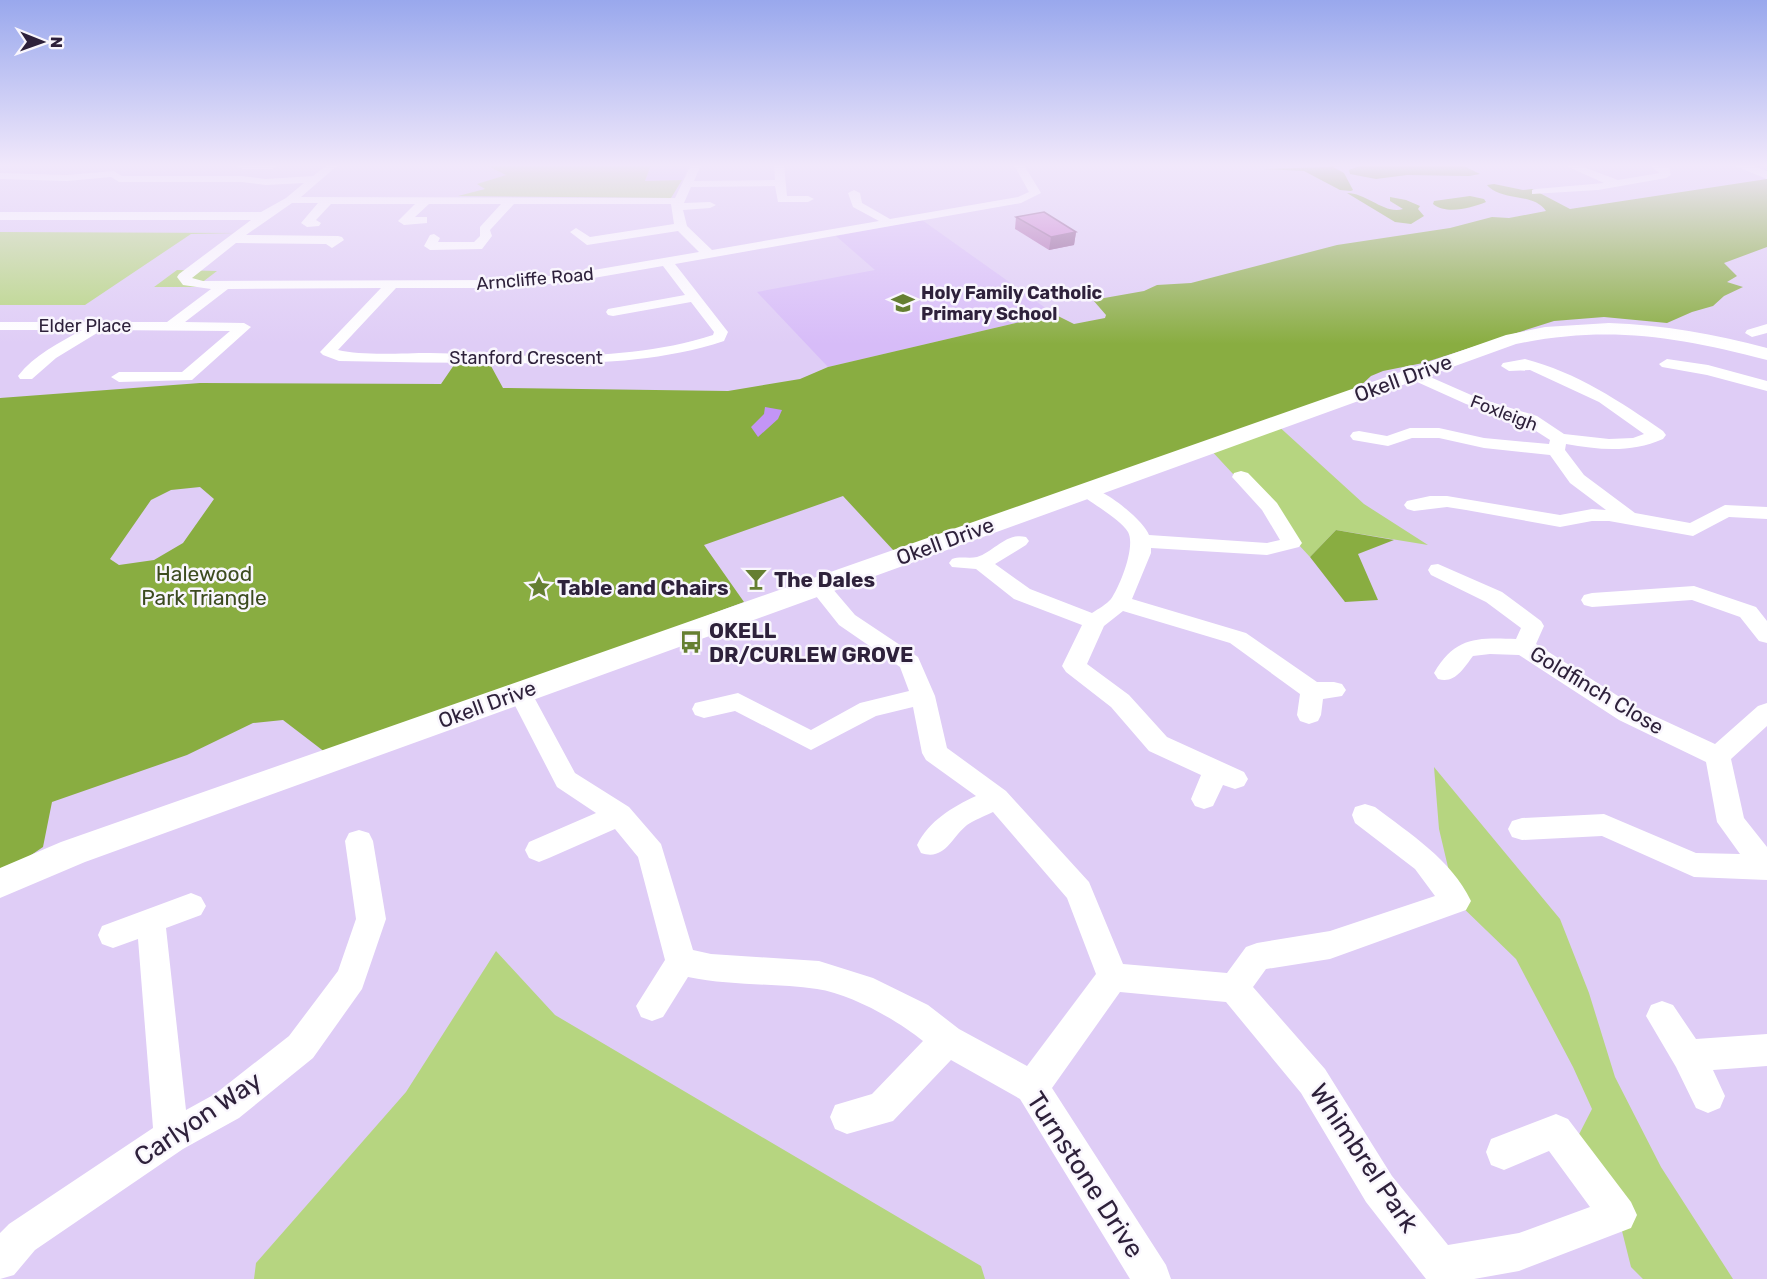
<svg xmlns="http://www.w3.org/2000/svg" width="1767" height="1279" viewBox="0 0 1767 1279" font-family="Rubik,sans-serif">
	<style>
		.built { fill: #d7bcf8 }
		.green { fill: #b6d580 }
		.forest { fill: #89ad41; fill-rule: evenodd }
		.water { fill: #c395f5 }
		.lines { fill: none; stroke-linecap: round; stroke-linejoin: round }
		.minor { fill: #fff; fill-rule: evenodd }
		.tertiary { fill: #fff; fill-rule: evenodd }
		.wall { fill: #ad6bb0 }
		.shaded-wall { fill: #8d5790 }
		.building { fill: #c97ccd; stroke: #8d5790; stroke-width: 1.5 }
		.labels { text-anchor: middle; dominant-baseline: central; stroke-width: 5; stroke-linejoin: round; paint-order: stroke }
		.far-street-label { font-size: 18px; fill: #2e213b; stroke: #f9f6fd }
		.far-poi-label { font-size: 18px; font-weight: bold; fill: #2e213b; stroke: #f9f6fd; text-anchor: start }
		.street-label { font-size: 21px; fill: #2e213b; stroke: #f9f6fd }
		.park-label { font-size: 21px; fill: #3c4b1f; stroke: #f9f6fd }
		.poi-label { font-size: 21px; font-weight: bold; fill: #2e213b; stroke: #f9f6fd; text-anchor: start }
		.near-street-label { font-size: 26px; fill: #2e213b; stroke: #f9f6fd }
	</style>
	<rect width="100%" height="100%" fill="#dfcdf6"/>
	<path class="built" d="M653,165h36l-7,15h-37z
		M922,220l132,94 -226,53 -71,-75 118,-22 -39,-34z"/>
	<path class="green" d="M486,165h165l-6,16 37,-1 -11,18 -213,-2 27,-7 -8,-5 29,-9z
		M0,232l236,1 -45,1 -106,71h-85z
		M177,270l40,1 -17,13 11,1 -13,2h-44z
		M1275,423l89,81 64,41 -92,-15 -26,27 -102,-110z
		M1434,767l126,152 29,74 26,84 46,90 72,112h-90l-12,-12 -13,-52 -47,-65 21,-41 -19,-42 -57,-108 -60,-58 -17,-72z
		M496,951l59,64 426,251 4,13h-731l2,-16 150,-171z"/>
	<path class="forest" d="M1329,165h15l-11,2 11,6 9,17 -2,1 -11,-1 -36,-19 -40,-2 67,-2z
		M1362,165h100l18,9 -11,2 -62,-1 -31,4 -26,-5 -1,-4z
		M1767,179v68l-43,16 13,13 -10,6 16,5 -19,9 -11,10 -21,6 -25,11 -63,-6 -50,4 -131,42 -40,8 -12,5 -13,12 -464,163 -51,-55 -139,49 40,57 -414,154 -47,-36 -30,3 -66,32 -135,47 -9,45 -28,19 -15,7v-475l200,-15 241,1 13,-19 37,1 12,22 225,3 72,-12 28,-12 226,-53 20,10 31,-6 1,-3 -13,-15 51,-9 13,-6 34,-2 146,-38 113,-17 42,-11 17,1 37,-7c-13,-19 -44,-9 -59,-26l7,-1 29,6 9,-1 38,20zM200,487l14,12 -31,44 -29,17 -35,5 -9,-6 41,-59 20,-10z
		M1347,193c20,0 38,22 56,16l-13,-8v-4l16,3 14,6 -2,3 6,7 -13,8 -16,-2z
		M1470,196l14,3 2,3c-15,6 -39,13 -53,2l1,-3z
		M1336,530l58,10 -36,14 20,46 -33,2 -35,-45z"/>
	<path class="water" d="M765,407l17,3 -4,9 -20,18 -7,-10 13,-13z"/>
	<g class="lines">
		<path class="minor" d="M238,165h39v1l-5,3h-29l-4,-1z
			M327,165h11l-37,32 374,1 16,-33h10l-7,16 81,-1 -1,-15h10l3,31h21l6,3 -6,3h-30l-3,-16 -84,1 -7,16 26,-1 6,3 -6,3 -27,2 4,16 25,24 167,-29 -26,-14 -5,-14 6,-3 6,3 2,10 28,16 128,-22 11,-5 -15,-27h10l17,28 -20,10 -346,61 53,68 -4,9c-70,23 -143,23 -216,22 -57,0 -113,-1 -169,-2l-16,-6 -3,-3 61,-64 -153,1 -43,33 59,1 7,4 -59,53 -73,2 -8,-5 8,-5h63l48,-41 -128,-1 -46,28 -24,21h-12l-2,-3c16,-21 41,-33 64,-46h-82v-8h167l44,-33 -28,-4 -6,-8 2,-3 72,-54h-251v-8h261l25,-14 18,-15 -38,2 -24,-3h-123l-8,-5 -44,4 -67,-2v-6l67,2 47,-4 8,5h120l24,3 47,-3zM292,203h26l-17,20 6,4 12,-1 2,-3 -5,-3 15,-16h84l-17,17 6,4 23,-2v-6h-12l14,-13h72l-21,23v9l-6,6h-36l2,-4 -6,-4 -4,1 -6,11 6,4 52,-1 10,-13 -2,-6 24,-26h157l3,20 -84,13 -14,-9 -6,4 17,13 91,-14 21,21 -117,20 -67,8 -312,1 -11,-3 44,-35 90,1 6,4 12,-8 -2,-3 -4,-1 -92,-1zM663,266l22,29 -77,14 -2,3 2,3 5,1 78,-14 23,30 -1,3c-90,29 -191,20 -283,18 -27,0 -68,3 -92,-3l58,-62h119l67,-8z
			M1564,165h14l40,15 42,-7 -11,-8 20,2 2,8 -5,3 -68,12 -66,4v-4l4,-1 68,-6z
			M1767,324v9l-15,4 -7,-4 2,-3z
			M1525,359c51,13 96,43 138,72l3,4 -3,4c-32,14 -63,11 -97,5l-1,6 19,25 51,38 55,10 35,-18 42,2v12l-38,-2 -36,19 -84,-15h-17l-32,6 -94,-17 -19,-3 -33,4 -7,-2 -3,-4 3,-4 23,-5h17l113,19 32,-6 14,1 -36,-27 -20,-28 -66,-7 -45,-10h-27l-24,8 -35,-6 -3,-4 3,-4 6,-1 28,5 23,-8h29l45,10 65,6 1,-4 -25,-16 -59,-20 -60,-27 -2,-3 2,-3 6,-2 66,29 59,18 27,18 45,5 24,-1 11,-4 -45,-32 -69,-32 -21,1 -8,-5 2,-3z
			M1667,359l41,6 59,16v10l-60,-16 -45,-8 -3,-3z
			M1241,471l7,2 29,30 25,40 -3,4 -32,8 -116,-7v5l-19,46 114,34 71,49h17l8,2 4,6 -4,6 -19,3 -2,16 -3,6 -9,3 -9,-3 -3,-6 3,-21 -70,-51 -107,-32 -19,15 -17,38 42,31 38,42 77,35 4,7 -4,7 -9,3 -12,-4 -10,21 -9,3 -9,-3 -4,-7 10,-24 -52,-24 -38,-44 -45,-35 -4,-6 20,-41 -68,-26 -38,-30 -24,-2 -3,-4 3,-4c8,-3 17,0 25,-2 17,-5 29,-25 49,-20l3,4 -3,4 -31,19 35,25 62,24c6,-4 15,-9 19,-14 9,-13 25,-53 17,-67 -8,-13 -35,-28 -48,-38l-2,-4 2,-4c17,-4 63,33 69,49l118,8 13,-3 -18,-30 -30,-33 2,-4z
			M1438,564l64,28 39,29 3,5 -8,18 101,64 78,36 43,-38 9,-3v23l-36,33 13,59 23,29v33l-73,-3 -92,-41 -80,4 -10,-3 -4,-8 4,-8 10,-3 82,-4 92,39 44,1 -23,-32 -11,-60 -87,-42 -100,-65 -29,-1 -17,2c-10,13 -18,28 -35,23l-4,-6c22,-37 43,-35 82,-34l5,-11 -35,-26 -55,-27 -3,-5 3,-5z
			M819,579l7,2 29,34 63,42 17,39 12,52 59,43 83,91 34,82 104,9 19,-26 11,-4 73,-12 105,-35 -20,-27 -60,-46 -3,-8 3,-8 10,-3 10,3c35,27 76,52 96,94l-5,9 -136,49 -64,10 -13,18 72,82 67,107 56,69 71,-12 71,-26 -41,-56 -45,19 -13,-5 -5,-13 5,-13 65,-25 12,5 63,83 6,13 -6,13 -112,43 -45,8h-48l-60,-77 -65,-109 -75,-91 -106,-10 -68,96 114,177 5,14h-41l-110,-180 -69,-39 -58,61 -46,13 -12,-5 -5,-12 5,-12 37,-11 51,-53c-26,-21 -72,-47 -106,-52 -43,-6 -86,-3 -129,-12l-25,40 -11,4 -11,-4 -5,-11 29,-46 -27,-103 -23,-28 -66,29 -10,4 -10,-4 -4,-8 4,-8 67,-29 -39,-26 -49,-95 4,-6 8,-2 8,2 47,87 54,34 32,37 32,106 18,4 108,7 54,17 55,27 31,24 68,37 69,-92 -29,-76 -74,-86c-8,4 -19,8 -26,13 -16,13 -22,36 -46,28l-4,-8c12,-24 35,-38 59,-49l-50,-36 -4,-7 -9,-46 -37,9 -65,34 -76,-39 -31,7 -9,-3 -3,-6 3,-6 43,-10 73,37 49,-27 49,-12 -9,-24 -61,-42 -31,-39 4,-5z
			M1694,586l62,21 11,14v22l-8,-2 -19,-24 -48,-17 -100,7 -8,-2 -3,-5 3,-5 8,-2z
			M359,830l10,3 4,8 13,78 -24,70 -49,69 -74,60 -56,31 -148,101 -21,25 -14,4v-46l9,-9 144,-96 -15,-189 -25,9 -11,-4 -4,-9 4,-9 89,-33 10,4 5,9 -5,9 -35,13 20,182 29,-16 74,-58 49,-65 18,-52 -11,-78 4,-8z
			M1662,1001l11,4 23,34 71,-5v32l-54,4 12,26 -5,12 -12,5 -12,-5 -20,-41 -30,-51 5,-11z"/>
		<path class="tertiary" d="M1733,165h18l16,6v8z
			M1609,323c54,2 106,11 158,25v12c-90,-23 -158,-35 -251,-16l-1431,518 -85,36v-30l61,-26 1445,-507 39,-8z"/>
	</g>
	<path class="wall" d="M1016,217l60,15 -2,13 -25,5 -34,-21z"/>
	<path class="shaded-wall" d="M1076,232l-2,13 -25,5 2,-13z"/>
	<path class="building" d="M1044,212l32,20 -25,5 -35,-20z"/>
	<linearGradient id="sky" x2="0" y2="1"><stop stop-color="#99a8ed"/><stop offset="0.48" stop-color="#f1e8fb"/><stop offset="1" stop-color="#f1e8fb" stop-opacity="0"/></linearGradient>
	<rect width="1767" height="344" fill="url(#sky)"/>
	<defs>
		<g id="school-bare" transform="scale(1.8)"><path d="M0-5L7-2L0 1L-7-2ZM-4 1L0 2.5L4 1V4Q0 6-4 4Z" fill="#657f32" stroke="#f9f6fd" stroke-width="2.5" paint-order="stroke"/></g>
		<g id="bar-bare" transform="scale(1.8)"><path d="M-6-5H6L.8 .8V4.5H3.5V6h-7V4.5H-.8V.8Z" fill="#657f32" stroke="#f9f6fd" stroke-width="2.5" paint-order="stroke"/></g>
		<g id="sight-bare" transform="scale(1.8)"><path d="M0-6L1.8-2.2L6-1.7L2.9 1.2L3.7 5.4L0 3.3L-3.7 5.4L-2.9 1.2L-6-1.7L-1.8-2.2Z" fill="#657f32" stroke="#f9f6fd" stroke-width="2.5" paint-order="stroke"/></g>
		<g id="bus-bare" transform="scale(1.8)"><path d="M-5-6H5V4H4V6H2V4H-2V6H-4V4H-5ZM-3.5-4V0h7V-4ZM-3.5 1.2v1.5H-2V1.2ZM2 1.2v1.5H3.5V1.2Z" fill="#657f32" stroke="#f9f6fd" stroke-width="2.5" paint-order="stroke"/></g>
	</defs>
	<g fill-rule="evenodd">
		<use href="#school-bare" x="903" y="303"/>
		<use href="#bar-bare" x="756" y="579"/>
		<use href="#sight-bare" x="539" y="587"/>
		<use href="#bus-bare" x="691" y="642"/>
	</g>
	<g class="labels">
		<g class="far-street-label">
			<text transform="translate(535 279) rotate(-5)">Arncliffe Road</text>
			<text x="85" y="326">Elder Place</text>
			<text x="526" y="358">Stanford Crescent</text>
			<text transform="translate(1504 413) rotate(21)">Foxleigh</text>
		</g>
		<g class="far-poi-label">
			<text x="921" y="293">Holy Family Catholic<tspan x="921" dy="21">Primary School</tspan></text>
		</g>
		<g class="street-label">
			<text transform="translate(1403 378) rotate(-20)">Okell Drive</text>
			<text transform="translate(945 541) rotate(-20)">Okell Drive</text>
			<text transform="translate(1597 690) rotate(31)">Goldfinch Close</text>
			<text transform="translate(487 704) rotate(-20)">Okell Drive</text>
		</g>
		<g class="park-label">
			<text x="204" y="573">Halewood<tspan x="204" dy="24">Park Triangle</tspan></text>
		</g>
		<g class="poi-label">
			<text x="774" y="579">The Dales</text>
			<text x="557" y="587">Table and Chairs</text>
			<text x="709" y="630">OKELL<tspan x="709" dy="24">DR/CURLEW GROVE</tspan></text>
		</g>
		<g class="near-street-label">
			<text transform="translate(198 1119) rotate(-34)">Carlyon Way</text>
			<text transform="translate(1364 1158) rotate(56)">Whimbrel Park</text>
			<text transform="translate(1085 1175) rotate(57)">Turnstone Drive</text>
		</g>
	</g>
	<g transform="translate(42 42) rotate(91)" stroke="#f9f6fd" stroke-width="4.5" paint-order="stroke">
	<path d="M0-4.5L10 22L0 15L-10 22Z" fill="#2e213b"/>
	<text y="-9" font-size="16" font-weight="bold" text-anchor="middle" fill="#2e213b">N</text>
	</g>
</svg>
